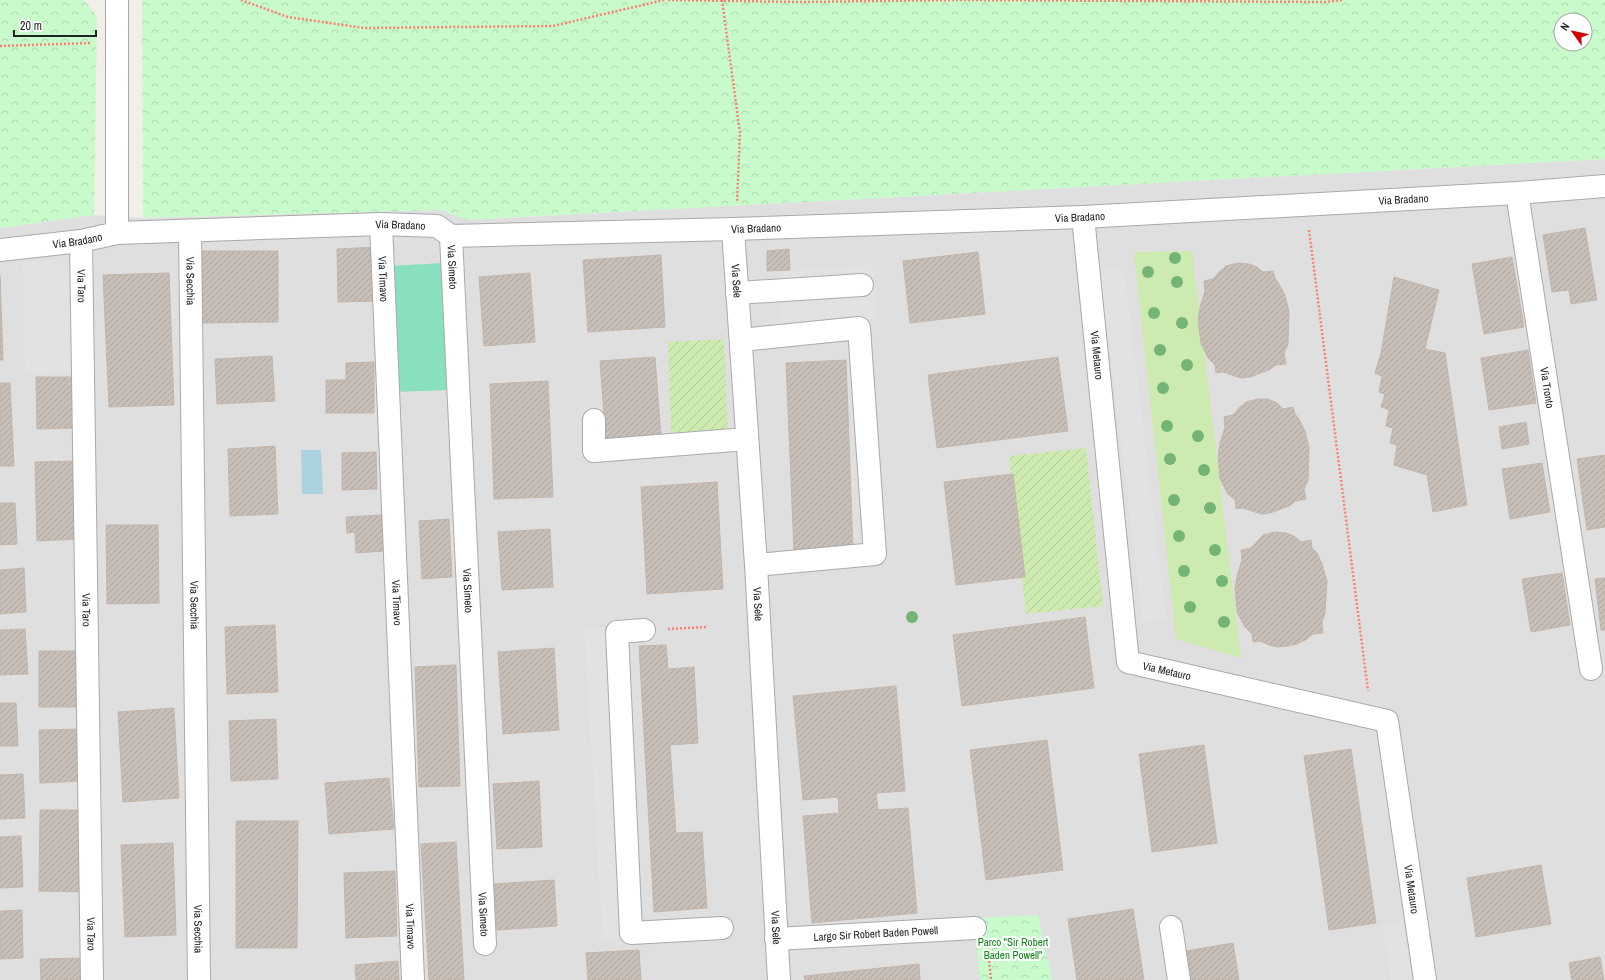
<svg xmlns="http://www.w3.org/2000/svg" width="1605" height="980" viewBox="0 0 1605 980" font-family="'Archivo Narrow',sans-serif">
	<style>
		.residential { fill: #e0dfdf }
		.grass { fill: #cdebb0 }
		.park { fill: url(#park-crowns); fill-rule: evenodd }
		.garden { fill: url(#garden-furrows) }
		.pitch { fill: #88e0be }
		.parking { fill: #e2e2e2 }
		.water { fill: #aad3df }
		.building { fill: url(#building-hatch); stroke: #c4b6ab }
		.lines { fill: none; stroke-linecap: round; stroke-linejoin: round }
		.minor-casing { stroke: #a9a9a9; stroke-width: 24 }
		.path { stroke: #fa8072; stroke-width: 2.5; stroke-dasharray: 2 2; stroke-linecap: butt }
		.minor { stroke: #fff; stroke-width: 22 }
		.tree { fill: #74b475 }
		.labels { text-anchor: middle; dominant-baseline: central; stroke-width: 4; stroke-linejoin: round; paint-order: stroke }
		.street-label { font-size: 11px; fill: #222; stroke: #fff }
		.park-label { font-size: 11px; fill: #0c8416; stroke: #fff }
	</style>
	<defs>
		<pattern id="park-crowns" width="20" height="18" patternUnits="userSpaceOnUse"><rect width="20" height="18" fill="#c8facc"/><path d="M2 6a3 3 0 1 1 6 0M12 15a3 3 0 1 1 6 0" fill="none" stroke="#acd6af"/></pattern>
		<pattern id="garden-furrows" width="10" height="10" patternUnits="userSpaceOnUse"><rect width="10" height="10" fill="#cdebb0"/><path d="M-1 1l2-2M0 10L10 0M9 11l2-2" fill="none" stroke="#b0c997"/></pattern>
		<pattern id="building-hatch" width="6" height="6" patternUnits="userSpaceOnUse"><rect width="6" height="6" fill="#c7bfb8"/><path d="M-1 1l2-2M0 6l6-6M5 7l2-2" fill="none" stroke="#aba49e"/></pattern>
	</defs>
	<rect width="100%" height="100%" fill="#f2efe9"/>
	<path class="residential" d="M1605,159v821h-1605v-752l94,-13 49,3 298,-8 26,10z"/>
	<path class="grass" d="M1192,251l49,407 -65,-19 -42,-387z"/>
	<path class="park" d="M0,0h84l13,16 -3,199 -94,13z
		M142,0h1463v159l-1138,61 -26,-10 -298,8zM1561,20h24v24h-24z
		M1038,915l14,65h-72l-6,-62z"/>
	<path class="garden" d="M724,339l4,93 -57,2 -3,-92z
		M1086,448l17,158 -77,8 -17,-158z"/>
	<path class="pitch" d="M443,263l4,127 -53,2 -4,-126z"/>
	<path class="parking" d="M56,259l18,18 2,95 -51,2 -2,-112z
		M873,265l5,54 -98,5 -2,-52z
		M1124,269l42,350 -23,3 -43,-351z
		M604,627l20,311 -21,1 -19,-311z
		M1403,923l10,57h-22l-9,-53z"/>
	<path class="water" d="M301,450h20l2,44h-21z"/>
	<path class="building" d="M1585,228l12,72 -26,4 -2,-14 -17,2 -9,-57z
		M377,247l2,54 -41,1 -1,-53z
		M789,249l1,21 -23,1v-20z
		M200,251h78v71l-78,1z
		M978,252l7,62 -75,9 -7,-62z
		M661,255l4,72 -77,5 -5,-72z
		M1512,257l12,70 -40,7 -12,-70z
		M1238,263l11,1 8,3 6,5 10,-1 2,7 4,6 6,11 4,17 -1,32 -4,9 2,11 -10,1 -7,5 -19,7 -9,1 -18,-6 -7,1 -1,-8 -7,-7 -7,-15 -3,-23 2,-13 5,-16 -1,-10 9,-2 6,-7 7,-6z
		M169,273l5,132 -65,2 -6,-132z
		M530,273l5,69 -51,4 -5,-69z
		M0,275l3,85h-3z
		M1394,277l45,13 -14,59 20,4 22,152 -34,7 -6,-37 -33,-10 3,-20 -7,-2 3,-15 -7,-2 3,-16 -8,-3 4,-13 -6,-2 3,-16 -7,-3 6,-20z
		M1528,350l8,53 -47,7 -8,-52z
		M272,356l3,45 -58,3 -2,-45z
		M655,357l6,80 -55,5 -6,-81z
		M1058,357l10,74 -131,17 -9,-73z
		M846,360l7,189 -59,2 -8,-188z
		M374,362v51h-48v-33h20v-17z
		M36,377h38l1,51 -38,1z
		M548,381l5,116 -59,2 -4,-115z
		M0,383h10l4,83h-14z
		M1258,399h10l9,4 6,6 10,-2 2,7 4,5 6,12 4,17 -1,32 -4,9 2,10 -10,2 -7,5 -19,7 -9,1 -18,-6 -7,1 -1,-9 -7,-6 -8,-15 -2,-23 2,-13 5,-16 -1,-10 9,-2 6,-7 7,-6z
		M1526,422l3,22 -27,5 -3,-22z
		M275,446l3,68 -48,2 -2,-67z
		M376,452l1,37 -35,1v-37z
		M1605,455v72l-18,3 -10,-71z
		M79,461l2,78 -44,2 -2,-79z
		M1542,463l8,49 -40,7 -8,-50z
		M1013,474l12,103 -69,8 -12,-103z
		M717,482l6,107 -76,5 -6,-107z
		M0,503h15l2,41 -17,1z
		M382,515l2,36 -28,2 -1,-21 -8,1 -1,-16z
		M449,519l3,58 -30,2 -3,-58z
		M106,525h52l1,78 -52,1z
		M550,529l3,58 -51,3 -4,-58z
		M1275,532l11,1 8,3 7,6 10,-2 1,8 5,5 5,11 5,17 -2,32 -3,9 1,11 -10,1 -6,5 -10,5 -10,2 -9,1 -9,-2 -9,-4 -7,1 -1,-8 -7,-7 -8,-15 -2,-23 2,-13 5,-16 -1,-10 10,-2 12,-13z
		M24,568l2,44 -26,2v-44z
		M1562,573l8,52 -39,7 -9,-53z
		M1605,578v52h-4l-6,-51z
		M1085,617l9,71 -132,18 -9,-71z
		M275,625l3,67 -51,2 -2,-67z
		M25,629l3,45 -28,1v-45z
		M666,645l2,24 26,-2 4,76 -28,2 6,88 26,-1 5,76 -53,4 -15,-266z
		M554,648l5,82 -56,4 -5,-82z
		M39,651h41v56h-41z
		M456,665l4,121 -41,1 -4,-120z
		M896,686l9,105 -29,2 2,17 30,-2 9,105 -105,10 -9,-107 36,-3 -1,-16 -35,3 -10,-104z
		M0,703h16l2,43h-18z
		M174,708l5,90 -56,4 -5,-90z
		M276,719l2,60 -47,2 -2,-60z
		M82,729l2,52 -44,2 -1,-53z
		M1047,740l16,130 -77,10 -16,-130z
		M1204,745l13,98 -65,9 -13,-98z
		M1351,749l25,174 -47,7 -25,-174z
		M23,774l2,44 -25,1v-44z
		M389,778l5,51 -65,5 -4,-51z
		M539,781l3,66 -45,2 -4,-65z
		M40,810h46l-1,82 -46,-1z
		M236,821h62l-1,127h-61z
		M21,836l2,51 -23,1v-51z
		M456,842l8,138h-35l-8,-136z
		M173,843l3,92 -51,2 -4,-92z
		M1541,865l10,59 -75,13 -9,-59z
		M395,871l2,65 -51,2 -2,-65z
		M554,880l3,46 -60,4 -3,-46z
		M1133,909l11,71h-67l-9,-61z
		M22,910l1,48 -23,1v-48z
		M1233,943l6,37h-54l-5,-28z
		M639,950l2,30h-53l-2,-27z
		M1600,957l4,23h-32l-3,-17z
		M84,958l1,22h-44l-1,-21z
		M398,961l1,19h-43l-1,-15z
		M919,964l1,16h-115l-1,-4z"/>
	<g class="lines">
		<g class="minor-casing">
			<g id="minor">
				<path id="s1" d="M1517,193l74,476"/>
				<path id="s2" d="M1083,217l45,445 259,59 38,259"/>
				<path id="s3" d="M381,224l32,756"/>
				<path id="s4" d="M733,229l23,336 23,415"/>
				<path id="s5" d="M190,231l9,749"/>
				<path d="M117,233v-233"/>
				<path id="s6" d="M451,236l34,708"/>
				<path id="s7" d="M81,241l11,739"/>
				<path id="s8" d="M0,250l81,-9 36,-8 264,-9 56,2 14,10 282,-7 350,-12 434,-24 88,-7"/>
				<path d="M737,293l125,-8"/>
				<path d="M741,340l118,-12 16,226 -119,11"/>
				<path d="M594,420v31l153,-12"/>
				<path d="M644,630l-27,2 14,301 91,-5"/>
				<path d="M1171,927l8,53"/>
				<path id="s9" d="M776,939l199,-11"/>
			</g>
		</g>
		<path class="path" d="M241,0l47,17 76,11 189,-2 111,-26
			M668,0l132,2 158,-2 368,2 17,-2
			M722,0l18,133 -3,70
			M0,46l91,-3
			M1309,230l59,461
			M668,629l38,-2
			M988,949l3,31"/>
		<use href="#minor" class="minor"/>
	</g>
	<g class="tree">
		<circle cx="1175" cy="258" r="6"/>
		<circle cx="1148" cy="272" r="6"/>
		<circle cx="1177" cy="282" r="6"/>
		<circle cx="1154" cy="313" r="6"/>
		<circle cx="1182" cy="323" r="6"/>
		<circle cx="1160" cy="350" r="6"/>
		<circle cx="1187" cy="365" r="6"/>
		<circle cx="1163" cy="388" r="6"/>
		<circle cx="1167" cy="426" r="6"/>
		<circle cx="1198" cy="436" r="6"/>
		<circle cx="1170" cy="459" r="6"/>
		<circle cx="1204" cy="470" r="6"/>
		<circle cx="1174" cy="500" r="6"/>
		<circle cx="1210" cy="508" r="6"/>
		<circle cx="1179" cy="536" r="6"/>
		<circle cx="1215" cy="550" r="6"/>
		<circle cx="1184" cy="571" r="6"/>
		<circle cx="1222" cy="581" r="6"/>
		<circle cx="1190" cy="607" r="6"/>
		<circle cx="912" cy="617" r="6"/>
		<circle cx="1224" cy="622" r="6"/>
	</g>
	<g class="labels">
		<g class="street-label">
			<text stroke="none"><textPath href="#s8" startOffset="1409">Via Bradano</textPath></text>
			<text stroke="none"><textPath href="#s8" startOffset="1085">Via Bradano</textPath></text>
			<text stroke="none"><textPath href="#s8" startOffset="402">Via Bradano</textPath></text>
			<text stroke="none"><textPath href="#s8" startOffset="761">Via Bradano</textPath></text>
			<text stroke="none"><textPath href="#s8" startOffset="78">Via Bradano</textPath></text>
			<text stroke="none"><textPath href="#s6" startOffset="31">Via Simeto</textPath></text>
			<text stroke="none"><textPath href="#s3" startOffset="55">Via Timavo</textPath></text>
			<text stroke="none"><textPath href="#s5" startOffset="50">Via Secchia</textPath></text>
			<text stroke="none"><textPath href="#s4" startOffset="52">Via Sele</textPath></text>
			<text stroke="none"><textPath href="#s7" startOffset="45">Via Taro</textPath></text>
			<text stroke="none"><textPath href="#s2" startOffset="139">Via Metauro</textPath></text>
			<text stroke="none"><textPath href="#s1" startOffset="197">Via Tronto</textPath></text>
			<text stroke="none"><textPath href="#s6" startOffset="355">Via Simeto</textPath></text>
			<text stroke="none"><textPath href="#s3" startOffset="379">Via Timavo</textPath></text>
			<text stroke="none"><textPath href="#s5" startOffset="374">Via Secchia</textPath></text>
			<text stroke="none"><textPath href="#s4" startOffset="376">Via Sele</textPath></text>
			<text stroke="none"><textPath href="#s7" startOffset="369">Via Taro</textPath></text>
			<text stroke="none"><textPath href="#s2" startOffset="487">Via Metauro</textPath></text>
			<text stroke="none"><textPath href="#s2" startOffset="883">Via Metauro</textPath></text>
			<text stroke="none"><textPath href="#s6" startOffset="679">Via Simeto</textPath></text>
			<text stroke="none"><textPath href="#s3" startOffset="703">Via Timavo</textPath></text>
			<text stroke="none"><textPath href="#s4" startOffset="700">Via Sele</textPath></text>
			<text stroke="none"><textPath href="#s5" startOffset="698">Via Secchia</textPath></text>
			<text stroke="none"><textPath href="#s9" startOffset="100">Largo Sir Robert Baden Powell</textPath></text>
			<text stroke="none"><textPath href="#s7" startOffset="693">Via Taro</textPath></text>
		</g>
		<g class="park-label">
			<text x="1013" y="942">Parco "Sir Robert<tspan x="1013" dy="13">Baden Powell"</tspan></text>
		</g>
	</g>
	<g transform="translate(1573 32) rotate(303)"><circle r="19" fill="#ffffff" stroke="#a7a7a7"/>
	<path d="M0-3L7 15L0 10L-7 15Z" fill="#d40000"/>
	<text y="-6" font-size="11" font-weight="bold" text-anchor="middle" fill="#222222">N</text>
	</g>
	<path d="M14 30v6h82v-6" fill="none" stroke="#222222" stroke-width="2"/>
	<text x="20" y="30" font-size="12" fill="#222222" stroke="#ffffff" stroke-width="3" paint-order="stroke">20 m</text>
</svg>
